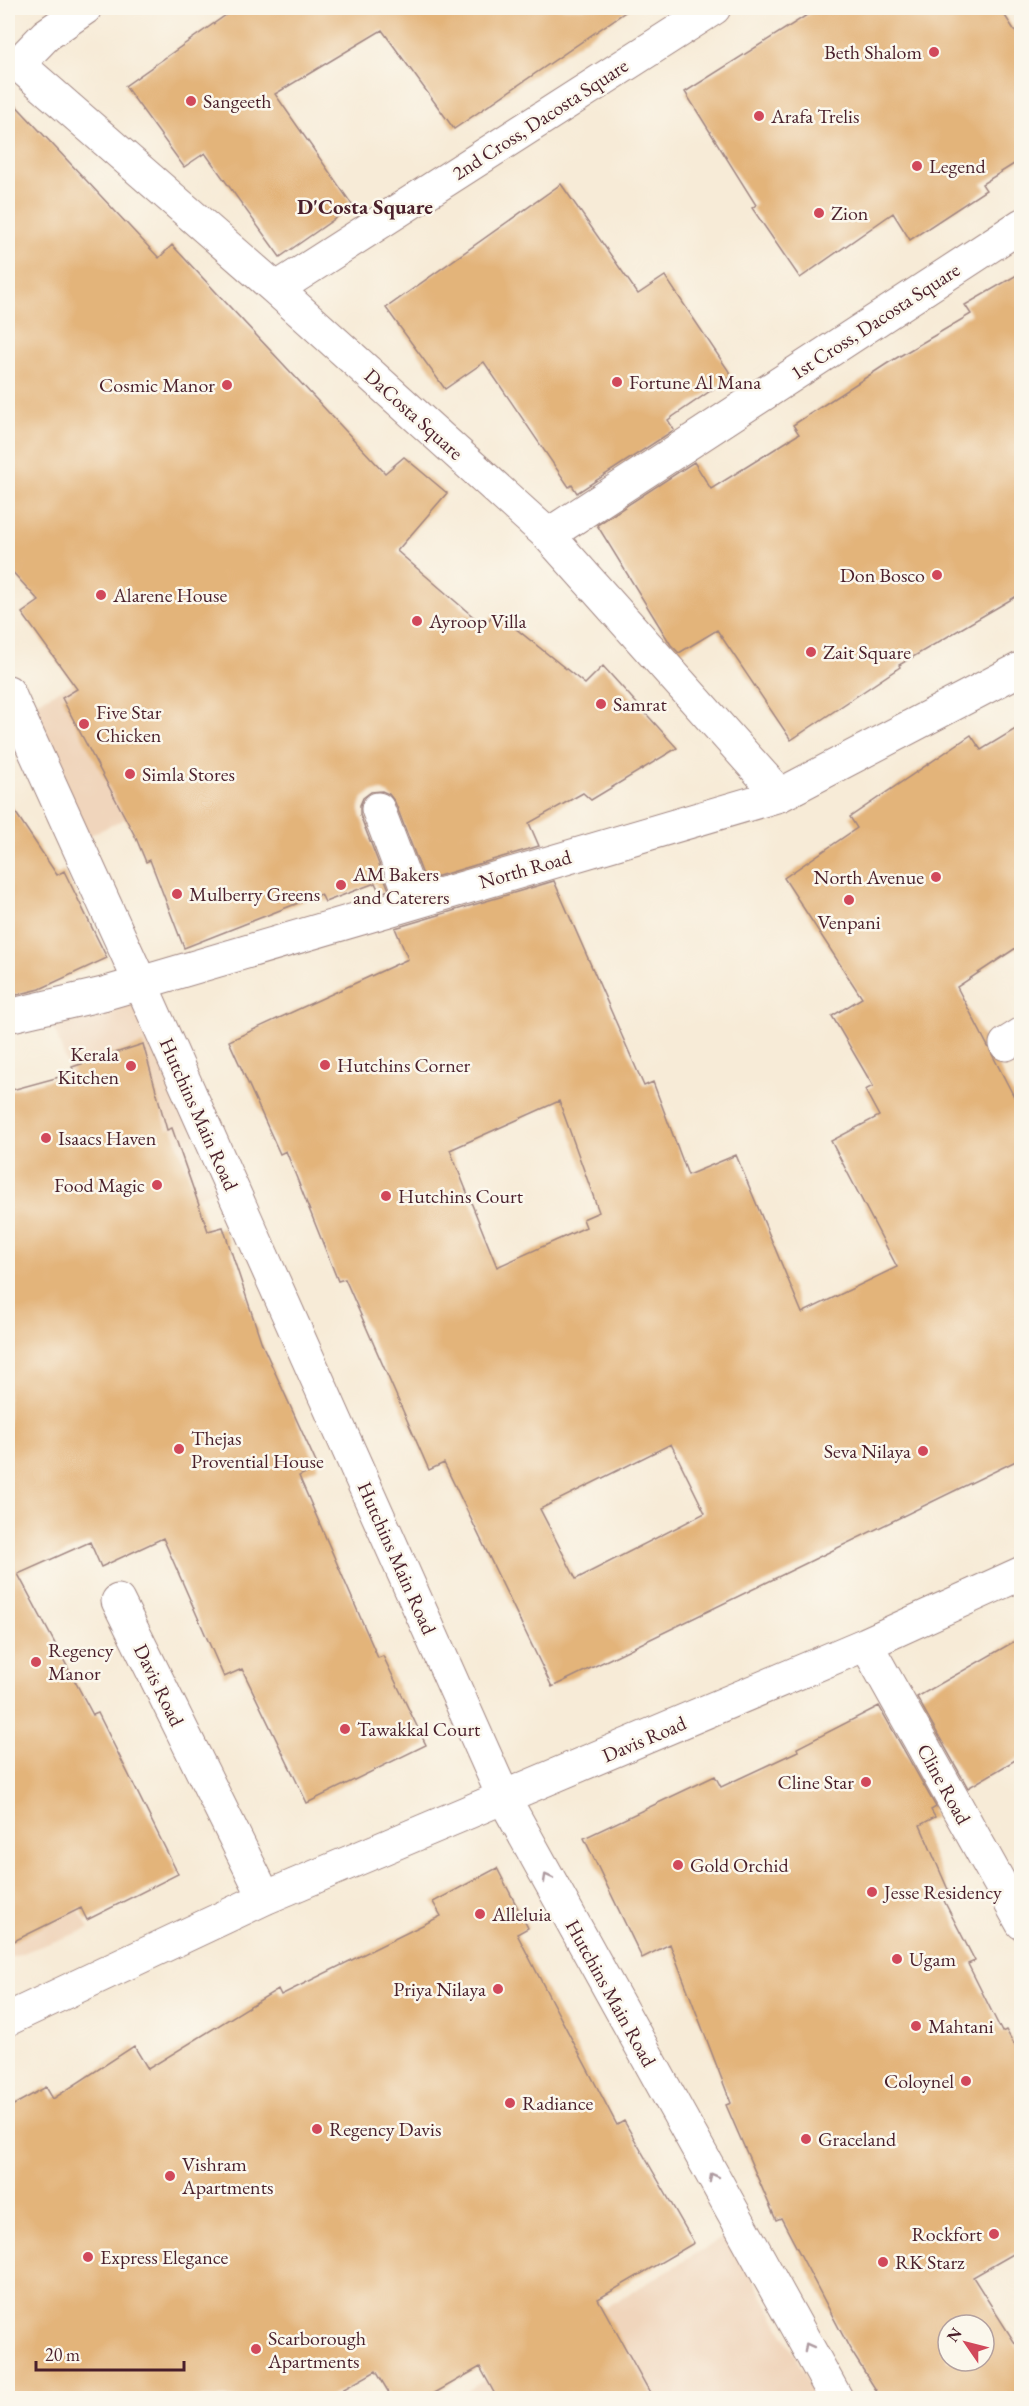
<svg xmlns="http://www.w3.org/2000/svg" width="1029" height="2406" viewBox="0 0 1029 2406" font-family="'EB Garamond',serif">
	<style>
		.built { fill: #f0d5bc }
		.building { fill: #e3b47a; fill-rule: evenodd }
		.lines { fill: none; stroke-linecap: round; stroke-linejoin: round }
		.minor-casing { stroke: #a08581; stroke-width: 35 }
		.minor { stroke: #fff; stroke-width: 33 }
		.oneway { stroke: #ae9aa0 }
		.poi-dot { fill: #d1495b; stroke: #fbf7ec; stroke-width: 2 }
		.labels { text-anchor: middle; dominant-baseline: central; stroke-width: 5; stroke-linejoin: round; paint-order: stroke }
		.poi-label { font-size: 20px; fill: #4a1f2b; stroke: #fbf7ec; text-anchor: start }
		.street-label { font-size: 20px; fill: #4a1f2b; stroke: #fbf7ec }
		.neighbourhood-label { font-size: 21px; font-weight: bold; fill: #4a1f2b; stroke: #fbf7ec }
	</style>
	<rect width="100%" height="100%" fill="#fbf7ec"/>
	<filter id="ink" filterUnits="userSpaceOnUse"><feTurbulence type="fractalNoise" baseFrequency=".0167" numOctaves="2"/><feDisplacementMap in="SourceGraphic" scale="12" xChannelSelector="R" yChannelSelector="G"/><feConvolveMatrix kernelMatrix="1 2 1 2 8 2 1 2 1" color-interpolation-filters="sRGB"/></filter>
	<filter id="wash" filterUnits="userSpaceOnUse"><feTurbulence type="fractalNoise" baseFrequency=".008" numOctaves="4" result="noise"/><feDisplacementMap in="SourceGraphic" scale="24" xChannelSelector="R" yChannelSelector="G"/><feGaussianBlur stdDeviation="1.35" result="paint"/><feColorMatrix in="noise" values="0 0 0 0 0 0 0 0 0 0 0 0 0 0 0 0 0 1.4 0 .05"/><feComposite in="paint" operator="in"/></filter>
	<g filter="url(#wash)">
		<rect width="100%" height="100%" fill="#f7ebd7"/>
		<path class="built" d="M157,638l27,154 -98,45 -62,-128z
			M137,1000l82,189 -95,34 -73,-203z
			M8,1777l81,152 -81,29z
			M729,2234l86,158 -12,6h-330l-5,-8z"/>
		<g id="blocks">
			<path class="building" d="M236,8h395l-177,121 -72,-99 -107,64 78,112 -73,51 -75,-104 -21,14 -59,-81z
				M818,8h182l22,34v117l-40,25 4,6 -76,50 -17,-27 -93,65 -48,-70 4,-3 -71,-113z
				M8,97l151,161 13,-13 213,228 19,-16 43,36 -50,58 87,75 11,-14 90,72 18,-18 74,82 -86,52 -8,-7 -54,30 10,23 -114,34 -30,-78 -6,-8 -7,-3 -11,1 -8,6 -3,7v10l29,75 -9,3 -5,-10 -50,19 -4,-8 -137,54 -34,-88 -4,2 -10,-24 -74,-140 15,-9 -55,-76 17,-12 -31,-34z
				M561,184l77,110 27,-18 67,100 -64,44 6,10 -97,63 -5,-8 -3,2 -85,-125 -39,27 -59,-81z
				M1022,272v321l-123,72 1,2 -109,73 -74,-110 -38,23 -8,-8 -74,-120 97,-63 17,27 88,-55 -6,-9 95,-62 83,-49 -6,-9z
				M1022,725v219l-65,43 65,125v346l-470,229 -108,-224 -15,7 -84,-191 -7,2 -52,-130 -6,3 -51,-113 179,-82 -13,-31 159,-47 90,205 9,-4 35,93 48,-20 66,158 95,-46 -66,-126 48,-25 -14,-26 8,-4 -41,-70 30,-18 -78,-120 73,-50 -7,-11 121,-82 10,15zM559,1101l40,111 -16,7 3,8 -89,40 -47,-117zM671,1444l34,69 -129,66 -36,-70z
				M8,801l49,74 7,-4 43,87 -67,31 -32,8z
				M143,1044l24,86 5,-2 36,103 15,-4 39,117 56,123 -19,9 79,182 5,-2 43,89 -119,58 -65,-134 -18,8 -61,-139 -62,29 -11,-25 -72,32 75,141 5,-2 80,161 -91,46 -6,-12 -73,36v-853l66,-18 -2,-6z
				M1022,1637v119l-54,32 -51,-91z
				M879,1706l57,101 -5,3 4,7 -15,8 29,67 -8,3 34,66 -7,3 34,68 4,-2 16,28v191l-49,28 49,77v44h-141l-31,-49 -69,-131 -5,2 -50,-115 5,-2 -61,-159 -28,14 -58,-120 131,-62 6,11 77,-36 -1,-3zM948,2325h36v36h-36z
				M497,1868l31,60 -11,6 31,60 69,131 7,-4 70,122 -96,56 55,99h-156l-17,-31 -54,31h-34l-16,-27 -48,27h-320v-290l38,-21 7,12 81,-53 14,23 130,-80 3,6 160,-79 -8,-14z"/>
		</g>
	</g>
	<g filter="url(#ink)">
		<use href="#blocks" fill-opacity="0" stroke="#a08581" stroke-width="1.5"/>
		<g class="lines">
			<g class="minor-casing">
				<path id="minor" d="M85,8l-39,27 -28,29 258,225 272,246 232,260
					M276,289l438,-281
					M548,535l474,-310
					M8,692l132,290 364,816 332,600
					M378,809l35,92
					M8,1016l95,-22 677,-199 242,-127
					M1006,1044l16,-10
					M118,1601l147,297
					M866,1644l156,279
					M8,2019l257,-121 601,-254 156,-71"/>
			</g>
			<use href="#minor" class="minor"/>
		</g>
		<defs><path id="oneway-chevron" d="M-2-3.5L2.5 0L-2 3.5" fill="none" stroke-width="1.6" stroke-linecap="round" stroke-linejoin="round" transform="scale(1.5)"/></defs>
		<g class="oneway">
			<use href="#oneway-chevron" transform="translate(547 1878) rotate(-119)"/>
			<use href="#oneway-chevron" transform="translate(713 2177) rotate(-119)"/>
			<use href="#oneway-chevron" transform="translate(808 2347) rotate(-119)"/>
		</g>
	</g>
	<g class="poi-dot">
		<circle cx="934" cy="52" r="6"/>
		<circle cx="191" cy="101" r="6"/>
		<circle cx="759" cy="116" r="6"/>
		<circle cx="917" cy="166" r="6"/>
		<circle cx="819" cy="213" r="6"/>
		<circle cx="617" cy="382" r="6"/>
		<circle cx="227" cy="385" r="6"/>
		<circle cx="937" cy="575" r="6"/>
		<circle cx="101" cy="595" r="6"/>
		<circle cx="417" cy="621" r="6"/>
		<circle cx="811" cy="652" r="6"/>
		<circle cx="601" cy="704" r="6"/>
		<circle cx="84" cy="724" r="6"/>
		<circle cx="130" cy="774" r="6"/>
		<circle cx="936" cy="877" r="6"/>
		<circle cx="341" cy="885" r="6"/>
		<circle cx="177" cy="894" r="6"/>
		<circle cx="849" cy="900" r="6"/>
		<circle cx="325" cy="1065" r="6"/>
		<circle cx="131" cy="1066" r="6"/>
		<circle cx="46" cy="1138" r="6"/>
		<circle cx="157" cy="1185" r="6"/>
		<circle cx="386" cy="1196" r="6"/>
		<circle cx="179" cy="1449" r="6"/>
		<circle cx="923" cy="1451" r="6"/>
		<circle cx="36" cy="1662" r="6"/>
		<circle cx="345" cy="1729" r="6"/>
		<circle cx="866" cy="1782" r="6"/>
		<circle cx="678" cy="1865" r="6"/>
		<circle cx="872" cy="1892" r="6"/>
		<circle cx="480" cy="1914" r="6"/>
		<circle cx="897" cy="1959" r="6"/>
		<circle cx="498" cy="1989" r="6"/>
		<circle cx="916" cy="2026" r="6"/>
		<circle cx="966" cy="2081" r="6"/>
		<circle cx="510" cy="2103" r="6"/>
		<circle cx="317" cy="2129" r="6"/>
		<circle cx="806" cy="2139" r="6"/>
		<circle cx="170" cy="2176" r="6"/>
		<circle cx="994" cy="2234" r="6"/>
		<circle cx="88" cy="2257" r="6"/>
		<circle cx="883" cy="2262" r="6"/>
		<circle cx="256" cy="2349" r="6"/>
	</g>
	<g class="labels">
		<g class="poi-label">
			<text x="922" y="52" text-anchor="end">Beth Shalom</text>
			<text x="203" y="101">Sangeeth</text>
			<text x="771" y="116">Arafa Trelis</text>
			<text x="929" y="166">Legend</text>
			<text x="831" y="213">Zion</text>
			<text x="629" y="382">Fortune Al Mana</text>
			<text x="215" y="385" text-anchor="end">Cosmic Manor</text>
			<text x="925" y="575" text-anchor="end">Don Bosco</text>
			<text x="113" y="595">Alarene House</text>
			<text x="429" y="621">Ayroop Villa</text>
			<text x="823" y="652">Zait Square</text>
			<text x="613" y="704">Samrat</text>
			<text x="96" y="712">Five Star<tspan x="96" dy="23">Chicken</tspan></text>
			<text x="142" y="774">Simla Stores</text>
			<text x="353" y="874">AM Bakers<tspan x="353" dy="23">and Caterers</tspan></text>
			<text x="924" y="877" text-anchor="end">North Avenue</text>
			<text x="189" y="894">Mulberry Greens</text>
			<text x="849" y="922" text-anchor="middle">Venpani</text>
			<text x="119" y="1054" text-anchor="end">Kerala<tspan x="119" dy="23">Kitchen</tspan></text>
			<text x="337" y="1065">Hutchins Corner</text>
			<text x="58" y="1138">Isaacs Haven</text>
			<text x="145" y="1185" text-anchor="end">Food Magic</text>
			<text x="398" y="1196">Hutchins Court</text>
			<text x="191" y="1438">Thejas<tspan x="191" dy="23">Provential House</tspan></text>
			<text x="911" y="1451" text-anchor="end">Seva Nilaya</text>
			<text x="48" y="1650">Regency<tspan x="48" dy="23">Manor</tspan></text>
			<text x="357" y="1729">Tawakkal Court</text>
			<text x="854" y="1782" text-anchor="end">Cline Star</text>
			<text x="690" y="1865">Gold Orchid</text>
			<text x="884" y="1892">Jesse Residency</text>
			<text x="492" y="1914">Alleluia</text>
			<text x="909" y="1959">Ugam</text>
			<text x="486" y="1989" text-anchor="end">Priya Nilaya</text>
			<text x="928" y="2026">Mahtani</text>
			<text x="954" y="2081" text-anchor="end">Coloynel</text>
			<text x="522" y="2103">Radiance</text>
			<text x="329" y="2129">Regency Davis</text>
			<text x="818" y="2139">Graceland</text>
			<text x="182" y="2164">Vishram<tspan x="182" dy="23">Apartments</tspan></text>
			<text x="982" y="2234" text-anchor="end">Rockfort</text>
			<text x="100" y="2257">Express Elegance</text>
			<text x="895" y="2262">RK Starz</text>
			<text x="268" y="2338">Scarborough<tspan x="268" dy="23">Apartments</tspan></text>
		</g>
		<g class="street-label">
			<text transform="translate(540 119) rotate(-33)">2nd Cross, Dacosta Square</text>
			<text transform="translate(875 321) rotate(-33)">1st Cross, Dacosta Square</text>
			<text transform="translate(414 414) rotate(42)">DaCosta Square</text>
			<text transform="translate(525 869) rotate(-16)">North Road</text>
			<text transform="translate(199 1114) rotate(66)">Hutchins Main Road</text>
			<text transform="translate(397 1558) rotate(66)">Hutchins Main Road</text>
			<text transform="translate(159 1685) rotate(64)">Davis Road</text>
			<text transform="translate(644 1739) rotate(-23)">Davis Road</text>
			<text transform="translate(944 1784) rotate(61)">Cline Road</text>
			<text transform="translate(611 1993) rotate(61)">Hutchins Main Road</text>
		</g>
		<g class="neighbourhood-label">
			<text x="365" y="206">D'Costa Square</text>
		</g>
	</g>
	<rect width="1029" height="2406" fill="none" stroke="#fbf7ec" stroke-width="30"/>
	<g transform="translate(966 2343) rotate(305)"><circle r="28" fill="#fbf7ec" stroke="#b4a19f" stroke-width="1.5"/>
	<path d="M0-4.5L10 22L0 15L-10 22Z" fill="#d1495b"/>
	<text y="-9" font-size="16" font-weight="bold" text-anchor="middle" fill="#4a1f2b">N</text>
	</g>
	<path d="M36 2361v9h148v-9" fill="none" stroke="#4a1f2b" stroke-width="3"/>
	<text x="45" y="2361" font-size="18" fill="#4a1f2b" stroke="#fbf7ec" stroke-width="4.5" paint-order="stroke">20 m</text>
</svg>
